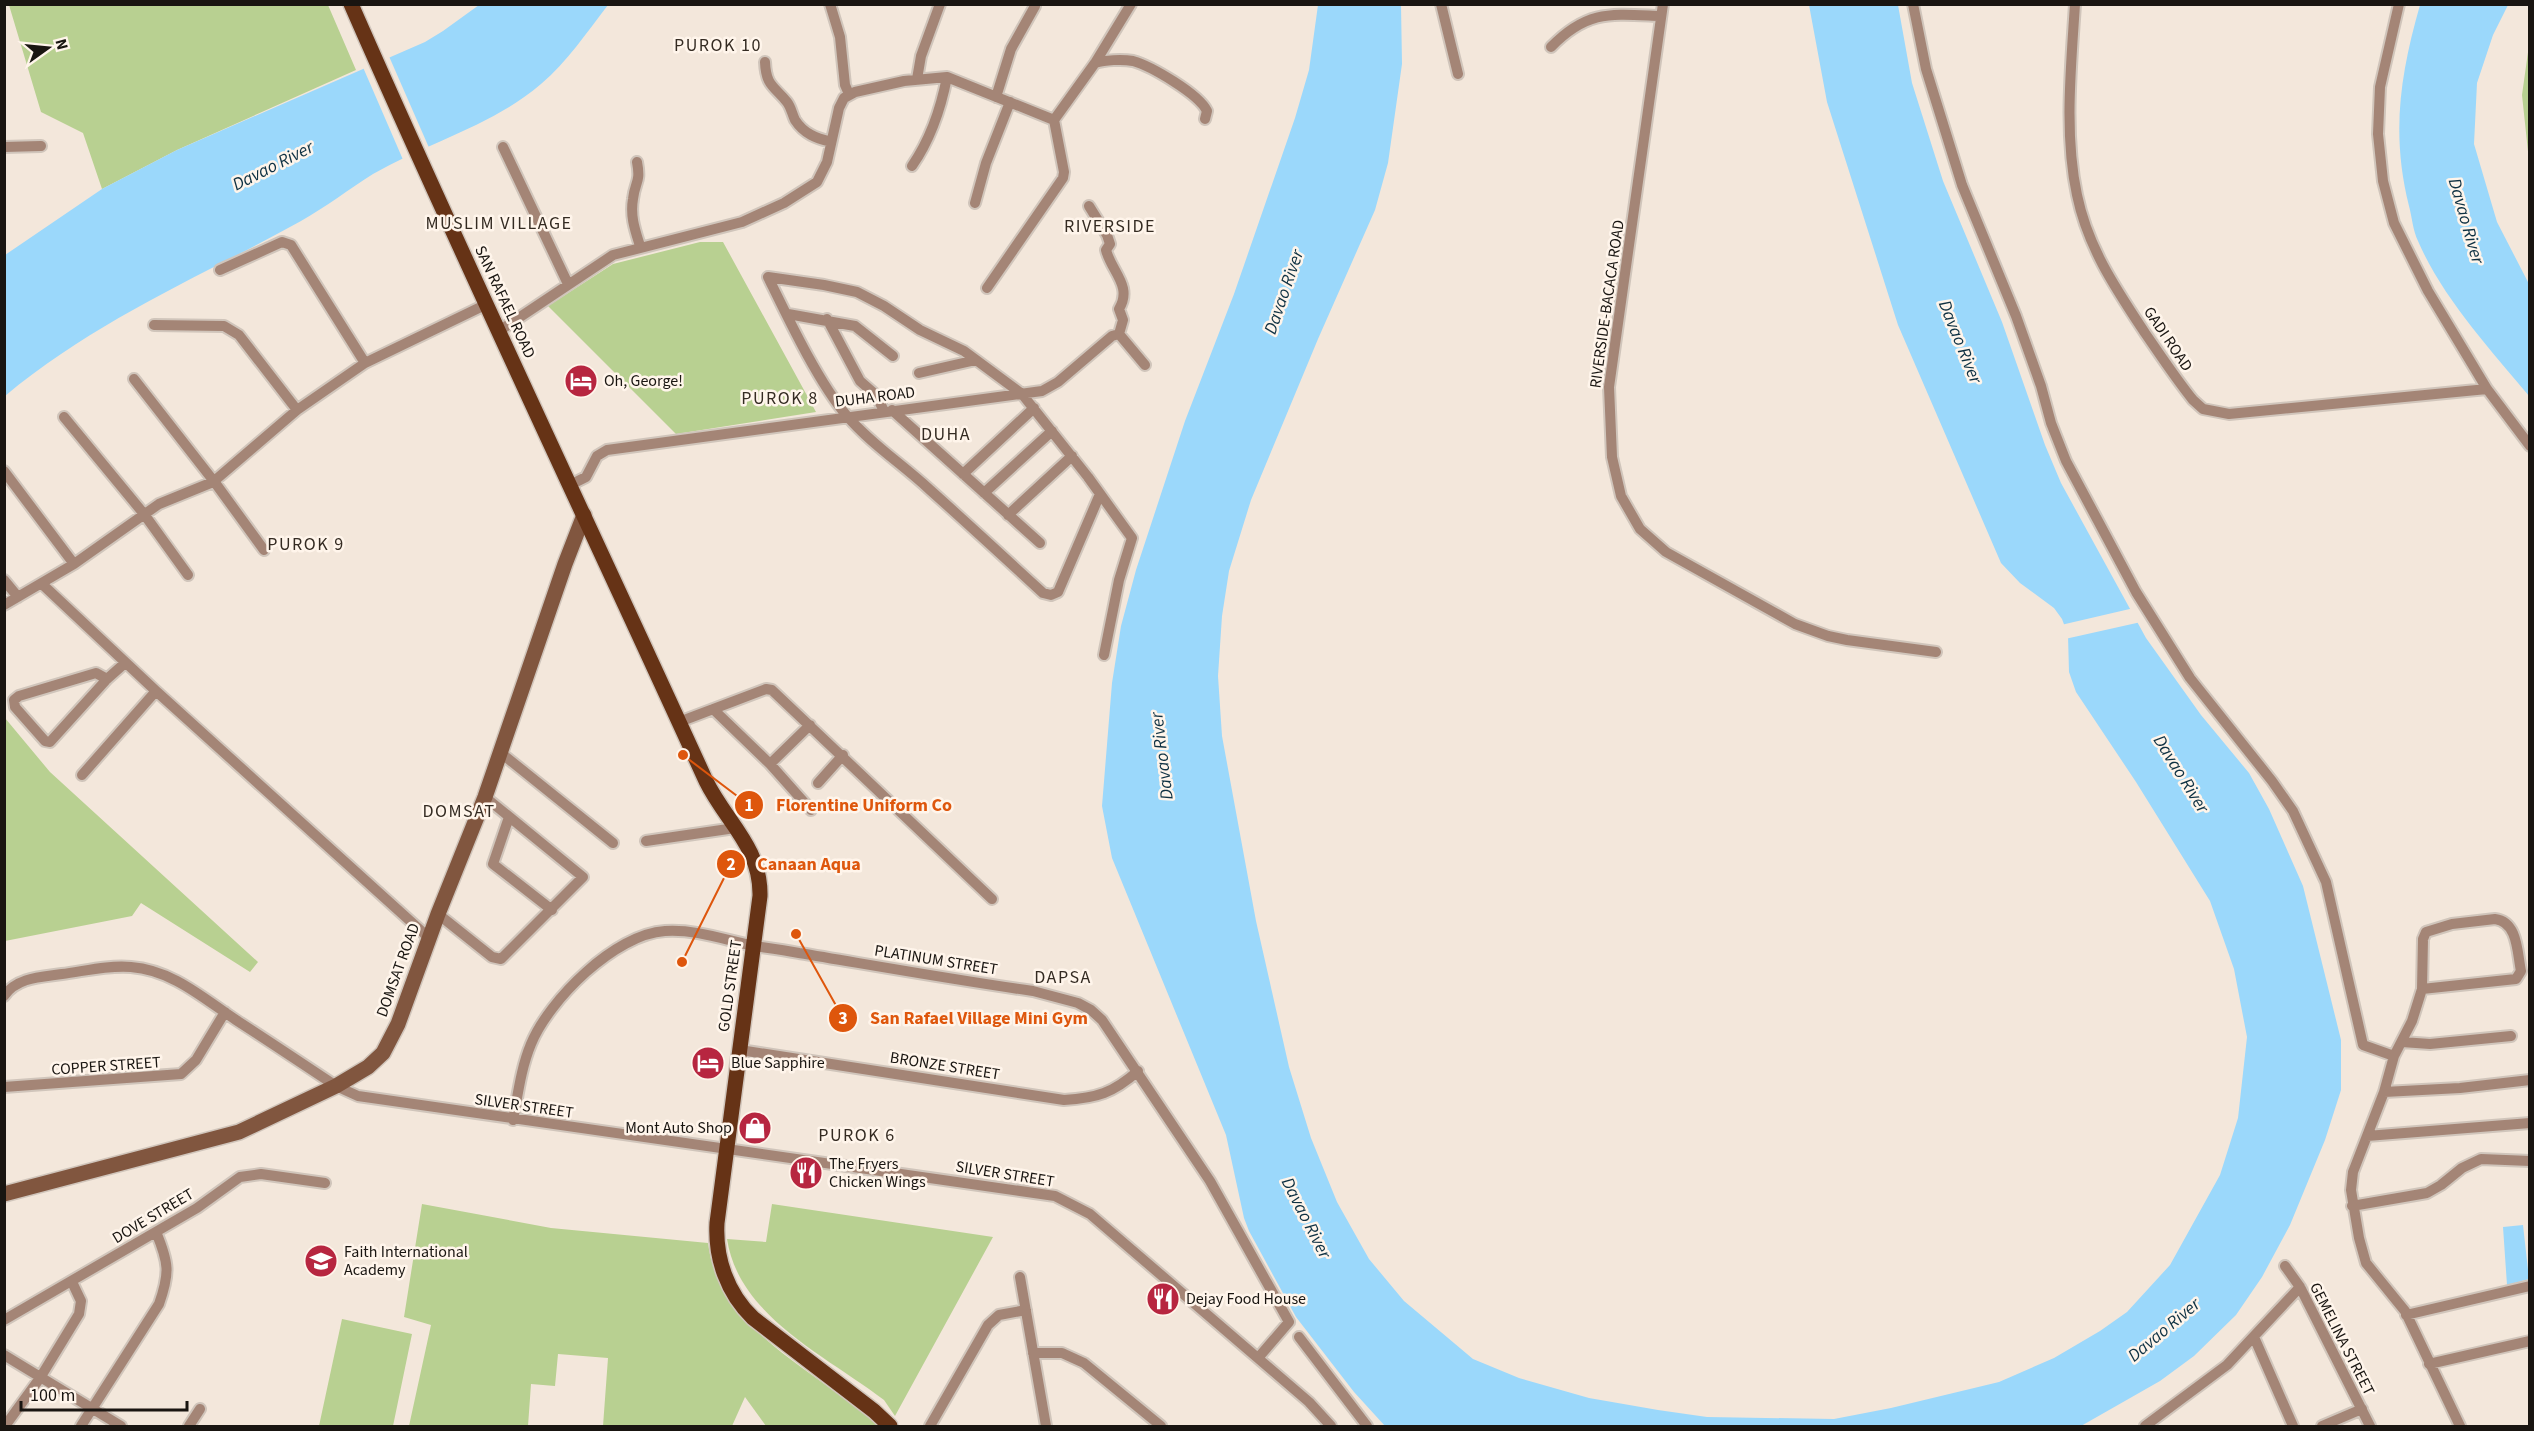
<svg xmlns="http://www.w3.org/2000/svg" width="2534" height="1431" viewBox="0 0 2534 1431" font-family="'Source Sans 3',sans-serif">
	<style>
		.green { fill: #b8d091 }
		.water { fill: #9bd8fb }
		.pier { fill: #f3e7db }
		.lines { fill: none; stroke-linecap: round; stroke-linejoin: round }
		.street-casing { stroke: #d0c5bb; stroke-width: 14 }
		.secondary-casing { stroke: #d0c5bb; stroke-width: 18 }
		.primary-casing { stroke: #d0c5bb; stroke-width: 18 }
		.street { stroke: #a48576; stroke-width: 10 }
		.secondary { stroke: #81563f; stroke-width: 15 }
		.primary { stroke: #663316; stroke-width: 15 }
		.labels { text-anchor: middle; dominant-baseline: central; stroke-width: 5; stroke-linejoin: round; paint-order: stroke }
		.street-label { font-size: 16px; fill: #191511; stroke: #fff5eb }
		.poi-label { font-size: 16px; fill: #191511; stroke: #fff5eb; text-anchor: start }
		.neighbourhood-label { font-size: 18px; letter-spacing: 1.5px; fill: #342b22; stroke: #fff5eb }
		.water-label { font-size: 18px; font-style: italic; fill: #0e3143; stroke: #fff5eb }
		.leader { fill: none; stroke: #de560c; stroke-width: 2 }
		.callout-dot { fill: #de560c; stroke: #fff5eb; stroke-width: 2 }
		.mark-label { font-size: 18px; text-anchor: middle; font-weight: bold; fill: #fff }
		.callout-label { font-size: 18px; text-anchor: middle; font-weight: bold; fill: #de560c; stroke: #fff5eb; stroke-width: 5; stroke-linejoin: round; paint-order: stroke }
	</style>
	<rect width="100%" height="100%" fill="#f3e7db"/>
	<path class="green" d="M9,5h319l28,65 -179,80 -75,39 -19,-56 -42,-21z
		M2529,45v116l-7,-66z
		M700,242h23l93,170 -140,22 -128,-128 65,-42z
		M5,718l45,54 208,190 -8,10 -109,-69 -9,13 -127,25z
		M422,1204l129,24 157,15c9,75 81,113 135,155 12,9 27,17 36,28h-113l-21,-29 -13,29h-129l5,-68 -50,-4 -3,32 -24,-2 -3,42h-119l22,-101 -27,-8z
		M772,1204l221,33 -98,179 -11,-16c-57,-44 -145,-83 -157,-161l39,3z
		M342,1319l70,15 -19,92h-74z"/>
	<path class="water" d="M479,5h129c-21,27 -41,57 -67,79 -49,42 -113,58 -168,90 -24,15 -47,33 -72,47 -103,57 -205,99 -296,175v-141l97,-66 75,-39 248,-108 18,-11z
		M1318,5h83l1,59 -14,99 -13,47 -57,129 -67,161 -22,71 -7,45 -4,60 4,60 34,185 33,146 22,71 26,64 32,57 35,42 69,58 46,19 70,20 69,12 49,7 127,2 57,-11 108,-26 55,-24 46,-27 27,-19 43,-47 50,-90 18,-57 9,-81 -13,-68 -24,-68 -74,-119 -60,-90 -7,-20 -1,-37 -6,-16 -8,-11 -34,-25 -19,-20 -103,-238 -71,-223 -18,-97h89l14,78 31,98 59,141 43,123 16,38 85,155 55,77 48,58 20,36 34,77 38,154v50l-16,50 -35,85 -28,52 -26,38 -42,41 -34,25 -79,45h-696l-31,-34 -58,-75 -47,-86 -5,-13 -18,-83 -114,-277 -10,-52 10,-123 9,-57 15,-56 49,-149 49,-127 61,-176 14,-48z
		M2420,5h88l-15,30 -16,48 -3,61 23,78 32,62v112c-39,-47 -87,-99 -111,-155 -5,-10 -6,-24 -9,-35 -18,-72 -9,-131 11,-201z
		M2523,1225l6,54 -22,6 -4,-58z"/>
	<path class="pier" d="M388,54l42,96 -26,12 -42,-97z
		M2134,608l7,14 -76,17 -4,-14z"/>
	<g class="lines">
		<g class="street-casing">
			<path id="street" d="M830,4l10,33 5,48 4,9
				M1441,4l17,70
				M1663,4l-54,383 3,70 9,39 19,33 26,23 129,72 33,12 19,4 89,12
				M1913,4l13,65 36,116 54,131 25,70 10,37 15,38 70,131 54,86 82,103 21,30 33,71 37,163 31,11
				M2075,4c-4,63 -11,130 2,191 11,53 39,94 68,138 16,23 31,46 48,67l10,9 26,5 258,-25
				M2399,4l-19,83 -2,47 5,47 11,42 34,68 44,73 15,25 43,57
				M1551,47c37,-38 61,-33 110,-31
				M765,62c1,24 9,24 22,40 4,5 5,12 8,18 9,14 21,18 36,22
				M1095,63c10,-3 27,-4 38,-2 18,5 66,33 74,50l-2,8
				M917,79l4,-23 19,-52
				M996,97l15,-48 24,-43
				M4,147l37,-1
				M503,147l65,137
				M637,162c4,21 -2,19 -4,37 -3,17 2,31 7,47
				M912,166c18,-26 29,-58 35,-89
				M975,203l11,-40 24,-61
				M1089,206l18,29 3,9 -4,6c5,21 27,36 13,59l4,11 -4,14
				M220,270l62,-28 9,3 74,118
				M768,277l56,8 33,7 27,14 36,24 44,21 58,43 66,83 44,61 -13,42 -15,75
				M768,277c20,41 50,105 79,139 24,28 55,48 82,73 38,34 76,69 114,104l8,2 7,-3 42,-98
				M987,288l76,-110 1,-6 -10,-52
				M788,314l67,12 38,30
				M827,319l33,62 16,14 8,16
				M154,325l70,1 15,9 58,75
				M499,331l114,-76 129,-33 42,-19 33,-21 10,-20 12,-54 5,-10 11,-6 49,-11 43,-4 107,43 41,-57 36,-59
				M919,373l57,-13
				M134,379l82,105 48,66
				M892,410l148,133
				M64,417l80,97 44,61
				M4,471l70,93
				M963,474l71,-66
				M570,485l16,-8 11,-21 10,-6 435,-59 16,-9 54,-46 7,-2 26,31
				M984,493l68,-62
				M1008,515l64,-59
				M4,580l14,17
				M42,584l114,107 273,247
				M4,605l70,-41 85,-60 54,-22 84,-72 68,-47 122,-59
				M107,679l-11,-6 -77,23 -5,4 1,7 30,34 5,1 57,-63 18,-16
				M713,709l57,55 41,46
				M679,722l87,-33 6,1 220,209
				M501,753l112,90
				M770,764l40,-39
				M82,775l74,-84
				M818,783l25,-28
				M509,817l-16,47 59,46
				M646,841l89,-13
				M438,914l54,43 9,2 82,-82 -98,-80
				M2422,989l94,-10 5,-8c-4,-19 -3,-49 -26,-52l-43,5 -26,8 -3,7 -1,50 -10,32 -18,35 -10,36 -31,80 -2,18 8,48 7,25 39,48 55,115
				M4,996c13,-19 38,-19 58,-22 23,-3 46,-9 69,-7 41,3 72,31 105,53 34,22 67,44 100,66l22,10 697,100 35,18 219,188 22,24
				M2402,1042l28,2 81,-8
				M740,1050l324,50c33,-2 49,-7 74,-29
				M4,1087l177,-13 15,-14 29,-48
				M2384,1092l76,-4 70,-8
				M513,1120c5,-26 8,-52 18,-76 18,-44 84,-110 134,-113 31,-2 60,9 89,15 15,2 30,4 45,7 78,13 156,27 234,38l45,12 13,7 11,10 108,161 79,141 -31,36
				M2367,1136l163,-13
				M2352,1206l75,-13 14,-8 21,-17 19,-9 49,2
				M2285,1266l15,21 70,139
				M1020,1277l26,149
				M2406,1315l124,-29
				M4,1320l193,-112 43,-31 21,-3 64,9
				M1299,1337l68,89
				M2254,1337l39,89
				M1033,1353h29l22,10 77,63
				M4,1355l117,71
				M2429,1364l101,-23
				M5,1426l35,-48 39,-64 2,-13 -9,-19
				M81,1426l78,-122c11,-31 10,-41 -3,-72
				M189,1426l11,-17
				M930,1426l58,-101 11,-10 27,-5
				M2145,1426l82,-61 73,-78
				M2322,1426l40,-17"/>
		</g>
		<g class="secondary-casing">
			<path id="secondary" d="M4,1194l235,-62 97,-46 32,-19 15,-14 15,-29 40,-110 47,-117 80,-233 19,-49"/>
		</g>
		<g class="primary-casing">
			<path id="primary" d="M351,4c114,261 237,518 355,777 20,41 55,66 54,115l-43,327c-2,35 10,70 36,95l121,93 16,15"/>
		</g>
		<use href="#street" class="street"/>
		<use href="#secondary" class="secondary"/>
		<use href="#primary" class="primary"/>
	</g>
	<defs>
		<g id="hotel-disc" transform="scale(1.725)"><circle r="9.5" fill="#b72640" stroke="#fff5eb"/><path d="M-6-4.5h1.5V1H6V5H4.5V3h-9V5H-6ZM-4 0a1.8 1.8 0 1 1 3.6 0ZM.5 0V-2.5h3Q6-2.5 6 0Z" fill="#fff"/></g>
		<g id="shop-disc" transform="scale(1.725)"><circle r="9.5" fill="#b72640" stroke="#fff5eb"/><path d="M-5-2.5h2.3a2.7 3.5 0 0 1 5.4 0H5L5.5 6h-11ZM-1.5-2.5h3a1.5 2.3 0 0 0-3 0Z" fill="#fff"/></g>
		<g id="restaurant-disc" transform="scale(1.725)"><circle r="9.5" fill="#b72640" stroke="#fff5eb"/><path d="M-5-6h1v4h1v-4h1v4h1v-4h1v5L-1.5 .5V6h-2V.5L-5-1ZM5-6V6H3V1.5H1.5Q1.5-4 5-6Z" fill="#fff"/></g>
		<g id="school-disc" transform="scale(1.725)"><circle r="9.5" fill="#b72640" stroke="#fff5eb"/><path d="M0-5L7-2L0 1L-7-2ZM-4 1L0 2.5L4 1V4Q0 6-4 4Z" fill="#fff"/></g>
	</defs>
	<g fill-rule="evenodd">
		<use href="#hotel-disc" x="581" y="381"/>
		<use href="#hotel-disc" x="708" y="1063"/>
		<use href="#shop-disc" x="755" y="1128"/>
		<use href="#restaurant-disc" x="806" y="1173"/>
		<use href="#school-disc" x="321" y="1261"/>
		<use href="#restaurant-disc" x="1163" y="1299"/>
	</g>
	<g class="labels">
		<g class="street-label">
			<text transform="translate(505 302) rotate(65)">SAN RAFAEL ROAD</text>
			<text transform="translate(1607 304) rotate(-82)">RIVERSIDE-BACACA ROAD</text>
			<text transform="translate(2168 339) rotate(56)">GADI ROAD</text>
			<text transform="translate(875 397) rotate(-7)">DUHA ROAD</text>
			<text transform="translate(936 960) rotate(9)">PLATINUM STREET</text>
			<text transform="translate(398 970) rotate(-70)">DOMSAT ROAD</text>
			<text transform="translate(730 986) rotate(-82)">GOLD STREET</text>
			<text transform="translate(106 1066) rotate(-4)">COPPER STREET</text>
			<text transform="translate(945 1066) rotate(9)">BRONZE STREET</text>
			<text transform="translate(524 1106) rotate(8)">SILVER STREET</text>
			<text transform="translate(1005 1174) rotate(9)">SILVER STREET</text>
			<text transform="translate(153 1216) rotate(-31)">DOVE STREET</text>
			<text transform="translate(2342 1339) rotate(63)">GEMELINA STREET</text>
		</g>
		<g class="poi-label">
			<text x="604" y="381">Oh, George!</text>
			<text x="731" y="1063">Blue Sapphire</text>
			<text x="732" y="1128" text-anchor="end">Mont Auto Shop</text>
			<text x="829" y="1164">The Fryers<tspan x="829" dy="18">Chicken Wings</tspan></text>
			<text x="344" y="1252">Faith International<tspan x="344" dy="18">Academy</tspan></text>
			<text x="1186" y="1299">Dejay Food House</text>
		</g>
		<g class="neighbourhood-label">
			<text x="718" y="45">PUROK 10</text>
			<text x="499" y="223">MUSLIM VILLAGE</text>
			<text x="1110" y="226">RIVERSIDE</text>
			<text x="780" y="398">PUROK 8</text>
			<text x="946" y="434">DUHA</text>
			<text x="306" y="544">PUROK 9</text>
			<text x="459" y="811">DOMSAT</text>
			<text x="1063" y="977">DAPSA</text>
			<text x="857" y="1135">PUROK 6</text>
		</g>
		<g class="water-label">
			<text transform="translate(273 166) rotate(-27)">Davao River</text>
			<text transform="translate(2466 221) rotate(74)">Davao River</text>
			<text transform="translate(1284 292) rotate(-71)">Davao River</text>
			<text transform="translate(1960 342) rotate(68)">Davao River</text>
			<text transform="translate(1162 756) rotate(-97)">Davao River</text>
			<text transform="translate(2181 774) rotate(58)">Davao River</text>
			<text transform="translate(1306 1218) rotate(63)">Davao River</text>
			<text transform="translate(2164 1330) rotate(-40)">Davao River</text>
		</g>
	</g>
	<path class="leader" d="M683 755L749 805M682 962L731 864M796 934L843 1018"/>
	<g class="callout-dot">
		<circle cx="683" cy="755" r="6"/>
		<circle cx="682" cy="962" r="6"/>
		<circle cx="796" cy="934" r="6"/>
		<circle cx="749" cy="805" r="15"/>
		<circle cx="731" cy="864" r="15"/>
		<circle cx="843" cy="1018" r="15"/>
	</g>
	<g class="mark-label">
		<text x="749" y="811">1</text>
		<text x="731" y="870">2</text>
		<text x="843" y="1024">3</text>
	</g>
	<g class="callout-label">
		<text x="864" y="811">Florentine Uniform Co</text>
		<text x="809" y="870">Canaan Aqua</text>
		<text x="979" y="1024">San Rafael Village Mini Gym</text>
	</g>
	<rect width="2534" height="1431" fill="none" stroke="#191511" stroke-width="12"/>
	<g transform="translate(48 48) rotate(75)" stroke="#fff5eb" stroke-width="4.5" paint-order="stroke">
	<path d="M0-4.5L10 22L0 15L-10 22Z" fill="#191511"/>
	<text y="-9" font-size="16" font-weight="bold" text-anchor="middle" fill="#191511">N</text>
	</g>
	<path d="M21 1401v9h166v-9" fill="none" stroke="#191511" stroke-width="3"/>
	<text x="30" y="1401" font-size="18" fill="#191511" stroke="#fff5eb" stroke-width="4.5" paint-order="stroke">100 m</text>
</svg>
